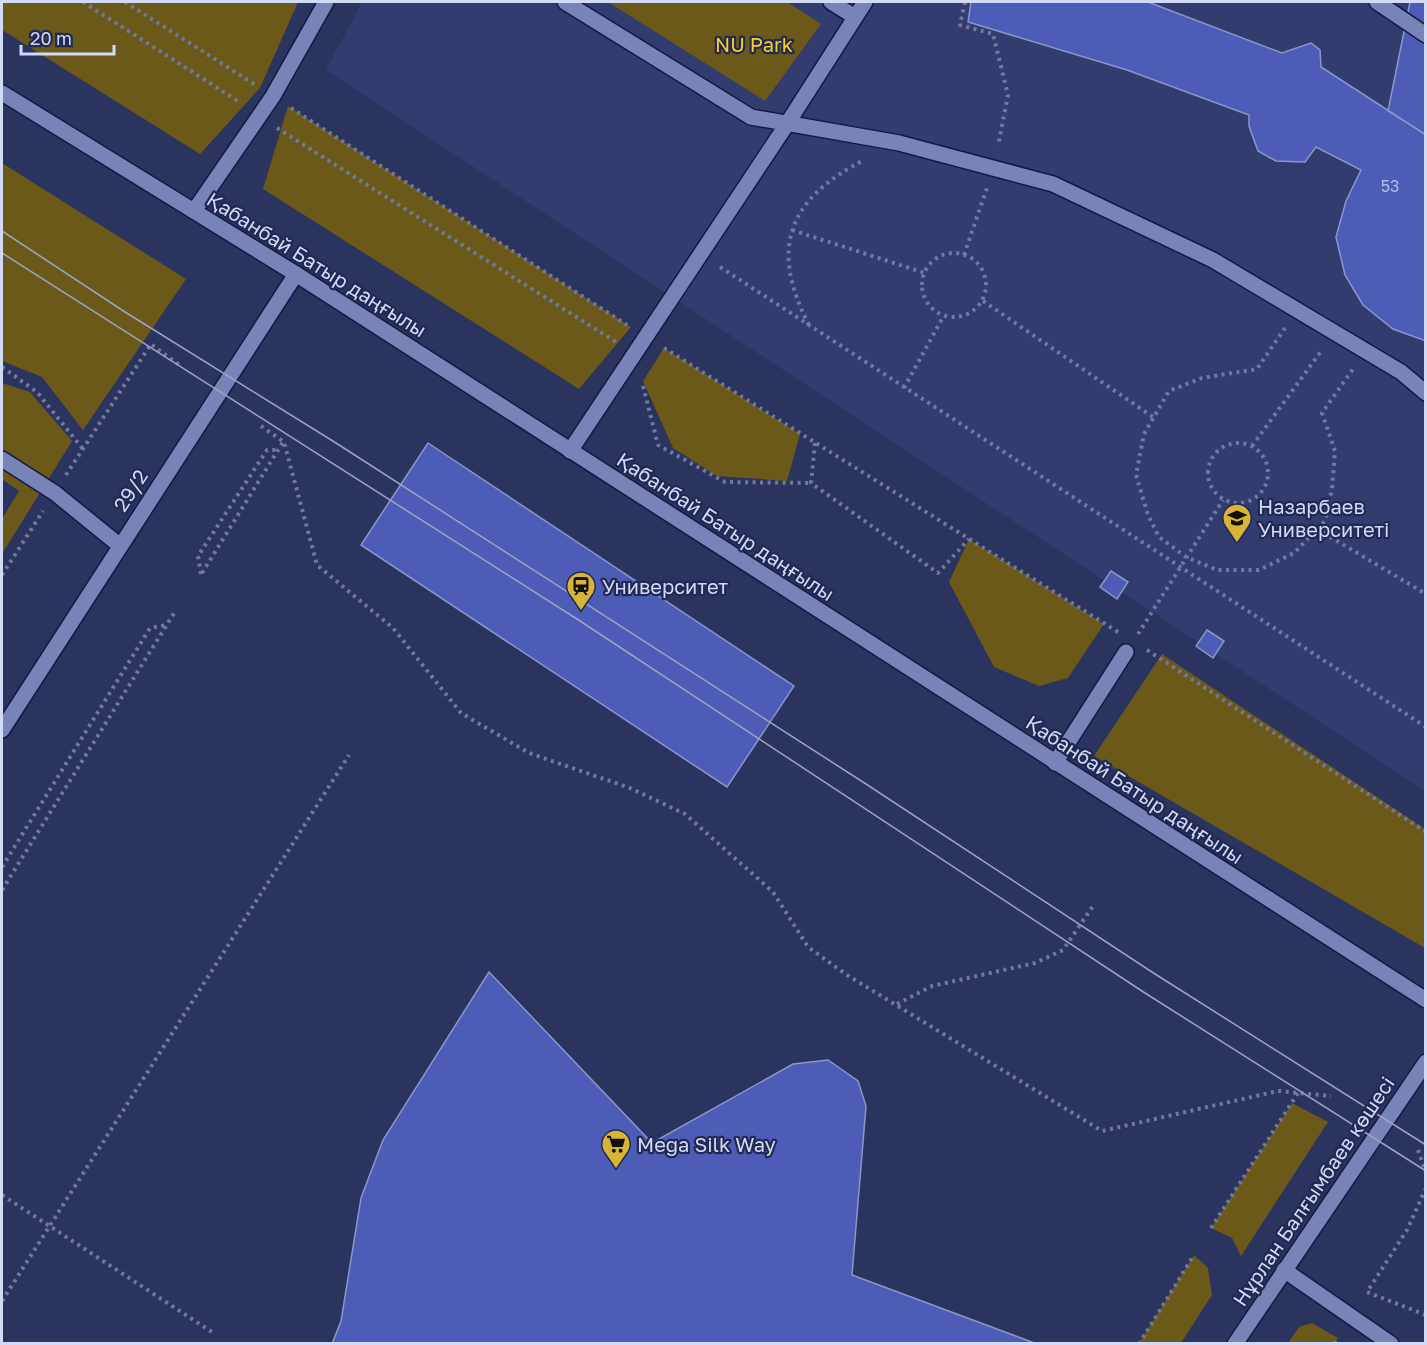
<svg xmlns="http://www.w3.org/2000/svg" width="1427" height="1345" viewBox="0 0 1427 1345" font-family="'Golos Text',sans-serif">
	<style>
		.built { fill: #323c6f }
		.green { fill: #6a5919 }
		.building { fill: #4d5cb6; stroke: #8a97cb; stroke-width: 1.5 }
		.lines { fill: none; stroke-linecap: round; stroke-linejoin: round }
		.service-casing { stroke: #141943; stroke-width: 18 }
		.minor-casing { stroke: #141943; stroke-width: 18 }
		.tertiary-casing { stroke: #141943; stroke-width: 18 }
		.secondary-casing { stroke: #141943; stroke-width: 18 }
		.path { stroke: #71799e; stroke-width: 4; stroke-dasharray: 3 4.5; stroke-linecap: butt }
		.service { stroke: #7884b7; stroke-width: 15 }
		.minor { stroke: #7884b7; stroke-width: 15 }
		.tertiary { stroke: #7884b7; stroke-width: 15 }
		.secondary { stroke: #7884b7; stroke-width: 15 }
		.tram { stroke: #9da4c5; stroke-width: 1.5 }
		.labels { text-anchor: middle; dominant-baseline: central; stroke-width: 4.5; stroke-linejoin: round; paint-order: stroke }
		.number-label { font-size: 16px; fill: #b2bae6 }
		.park-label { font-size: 20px; fill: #f9cf22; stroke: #212954 }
		.street-label { font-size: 20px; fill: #d3daf6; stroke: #212954 }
		.poi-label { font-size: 20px; fill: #d3daf6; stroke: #212954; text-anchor: start }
	</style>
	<rect width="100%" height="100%" fill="#2b335f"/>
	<path class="built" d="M362,2h1063v789l-1099,-721z"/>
	<path class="green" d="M2,2h296l-38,86 -60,66 -198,-124z
		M608,2h179l34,22 -56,77z
		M288,106l343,221 -52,62 -316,-200z
		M2,163l184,116 -103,151 -41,-53 -40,-16z
		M664,348l136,86 -13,47 -70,-5 -44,-28 -30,-67z
		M2,383l28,9 42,49 -70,113v-35l17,-28 -17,-12z
		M969,539l135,85 -36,54 -29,8 -45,-19 -45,-85z
		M1162,654l263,175v119l-331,-192z
		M1292,1103l36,19 -87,134 -9,-18 -21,-10z
		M1194,1255l14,13 4,27 -31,48h-42z
		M1312,1323l26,15 -3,5h-47l11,-16z"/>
	<path class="building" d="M971,2h177l134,51 29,-10 9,7 1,17 105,68v206l-33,-12 -30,-24 -18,-30 -9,-38 10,-36 15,-31 -45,-23 -11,15 -29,-1 -18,-10 -9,-25v-11l-122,-45 -159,-48z
		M1410,2h16v133l-38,-24z
		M428,443l366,243 -67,101 -366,-242z
		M1111,571l17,11 -11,17 -17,-12z
		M1207,630l17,11 -11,17 -17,-12z
		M489,972l163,171 141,-79 35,-4 30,21 8,25 -14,169 185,69h-705l9,-23 20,-123 22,-58z"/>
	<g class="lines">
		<g class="service-casing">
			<path id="service" d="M565,2l186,115 148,26 154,41 160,76 188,112 25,21
				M831,2l24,15
				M1377,2l49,33
				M194,211l79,-115 53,-94
				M570,451l217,-327 78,-122
				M1055,763l71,-111
				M1284,1270l107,74"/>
		</g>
		<g class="minor-casing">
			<path id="minor" d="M2,459l53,34 64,52
				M2,730l294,-456"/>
		</g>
		<g class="tertiary-casing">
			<path id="tertiary" d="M1235,1344l191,-282"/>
		</g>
		<g class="secondary-casing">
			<path id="secondary" d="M2,93l294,181 1130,726"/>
		</g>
		<path class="path" d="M83,2l158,101
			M125,2l129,82
			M965,2l-5,23 33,9 15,61 -10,51
			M291,108l336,217
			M277,128l339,214
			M792,230l133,43
			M922 285a32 32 0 1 1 64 0a32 32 0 1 1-64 0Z
			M964,255l23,-67
			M720,267l706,460
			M983,301l170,116
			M809,325c-40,-77 -21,-126 55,-165
			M1285,328l-28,41 -55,9 -33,13 -25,43 -8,41 12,40 11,22 27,20 31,13h42l35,-17 31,-32 7,-32 3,-38 -13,-38 31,-44
			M664,348l454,284
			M2,367l35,25 46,57
			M643,386l15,59 67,37 86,1
			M904,388l39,-71
			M261,426l23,16 33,123 76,63 68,85 68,40 101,35 55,26 88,78 35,55 39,28 255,156 176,-40 53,5
			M815,443l-4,40 127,90 31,-34
			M1208 473a30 30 0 1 1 60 0a30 30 0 1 1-60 0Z
			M1252,446l70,-96
			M66,475l85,-131 31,23
			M1317,529l109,65
			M202,573l81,-131
			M201,574l-3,-18 69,-106h11
			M2,575l41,-64
			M1138,634l85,-134
			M1147,650l279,182
			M2,867l148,-239 16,-3
			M2,890l174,-280
			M897,1004l35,-18 103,-23 28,-13 32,-47
			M1418,1150l8,23
			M1426,1188l-19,42 -40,62 59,23
			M2,1195l213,139
			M1211,1228l87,-135
			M2,1301l347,-546
			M1139,1344l55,-89
			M1335,1344l3,-6"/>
		<use href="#service" class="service"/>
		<use href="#minor" class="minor"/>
		<use href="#tertiary" class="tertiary"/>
		<use href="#secondary" class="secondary"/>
		<path class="tram" d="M2,231l123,81 211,131 530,341 289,190 271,171
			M2,253l575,366 568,374 281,178"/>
	</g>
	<defs>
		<g id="university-pin" transform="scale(1.5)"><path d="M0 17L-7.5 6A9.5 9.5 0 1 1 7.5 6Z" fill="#d7b434" stroke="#212954"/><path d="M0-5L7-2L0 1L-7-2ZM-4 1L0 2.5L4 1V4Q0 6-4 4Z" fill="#111"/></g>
		<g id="station-pin" transform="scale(1.5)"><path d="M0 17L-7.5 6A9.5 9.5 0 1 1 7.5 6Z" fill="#d7b434" stroke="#212954"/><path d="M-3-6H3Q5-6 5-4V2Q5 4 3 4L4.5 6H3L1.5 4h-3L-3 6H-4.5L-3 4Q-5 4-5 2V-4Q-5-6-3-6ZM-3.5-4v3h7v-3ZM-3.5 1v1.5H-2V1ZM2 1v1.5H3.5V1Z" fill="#111"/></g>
		<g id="supermarket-pin" transform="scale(1.5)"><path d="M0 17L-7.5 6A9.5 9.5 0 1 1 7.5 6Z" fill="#d7b434" stroke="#212954"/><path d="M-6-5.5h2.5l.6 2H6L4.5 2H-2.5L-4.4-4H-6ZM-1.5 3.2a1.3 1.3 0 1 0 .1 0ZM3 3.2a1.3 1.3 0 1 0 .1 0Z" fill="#111"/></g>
	</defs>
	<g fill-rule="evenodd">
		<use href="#university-pin" x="1237" y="518"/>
		<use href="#station-pin" x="581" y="586"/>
		<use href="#supermarket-pin" x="616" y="1144"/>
	</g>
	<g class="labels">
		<g class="number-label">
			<text x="1390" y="186">53</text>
		</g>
		<g class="park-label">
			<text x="754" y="44">NU Park</text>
		</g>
		<g class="street-label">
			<text transform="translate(317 264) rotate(32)">Қабанбай Батыр даңғылы</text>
			<text transform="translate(130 490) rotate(-57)">29/2</text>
			<text transform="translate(726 526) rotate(33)">Қабанбай Батыр даңғылы</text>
			<text transform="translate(1135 789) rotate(33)">Қабанбай Батыр даңғылы</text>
			<text transform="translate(1313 1191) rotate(-56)">Нұрлан Балғымбаев көшесі</text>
		</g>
		<g class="poi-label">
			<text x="1258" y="506">Назарбаев<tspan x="1258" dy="23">Университеті</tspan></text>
			<text x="602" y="586">Университет</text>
			<text x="637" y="1144">Mega Silk Way</text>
		</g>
	</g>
	<rect width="1427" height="1345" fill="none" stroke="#d3daf6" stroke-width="6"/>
	<path d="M21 45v9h93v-9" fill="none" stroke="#d3daf6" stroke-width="3"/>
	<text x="30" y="45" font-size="18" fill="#d3daf6" stroke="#212954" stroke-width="4.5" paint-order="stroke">20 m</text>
</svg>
